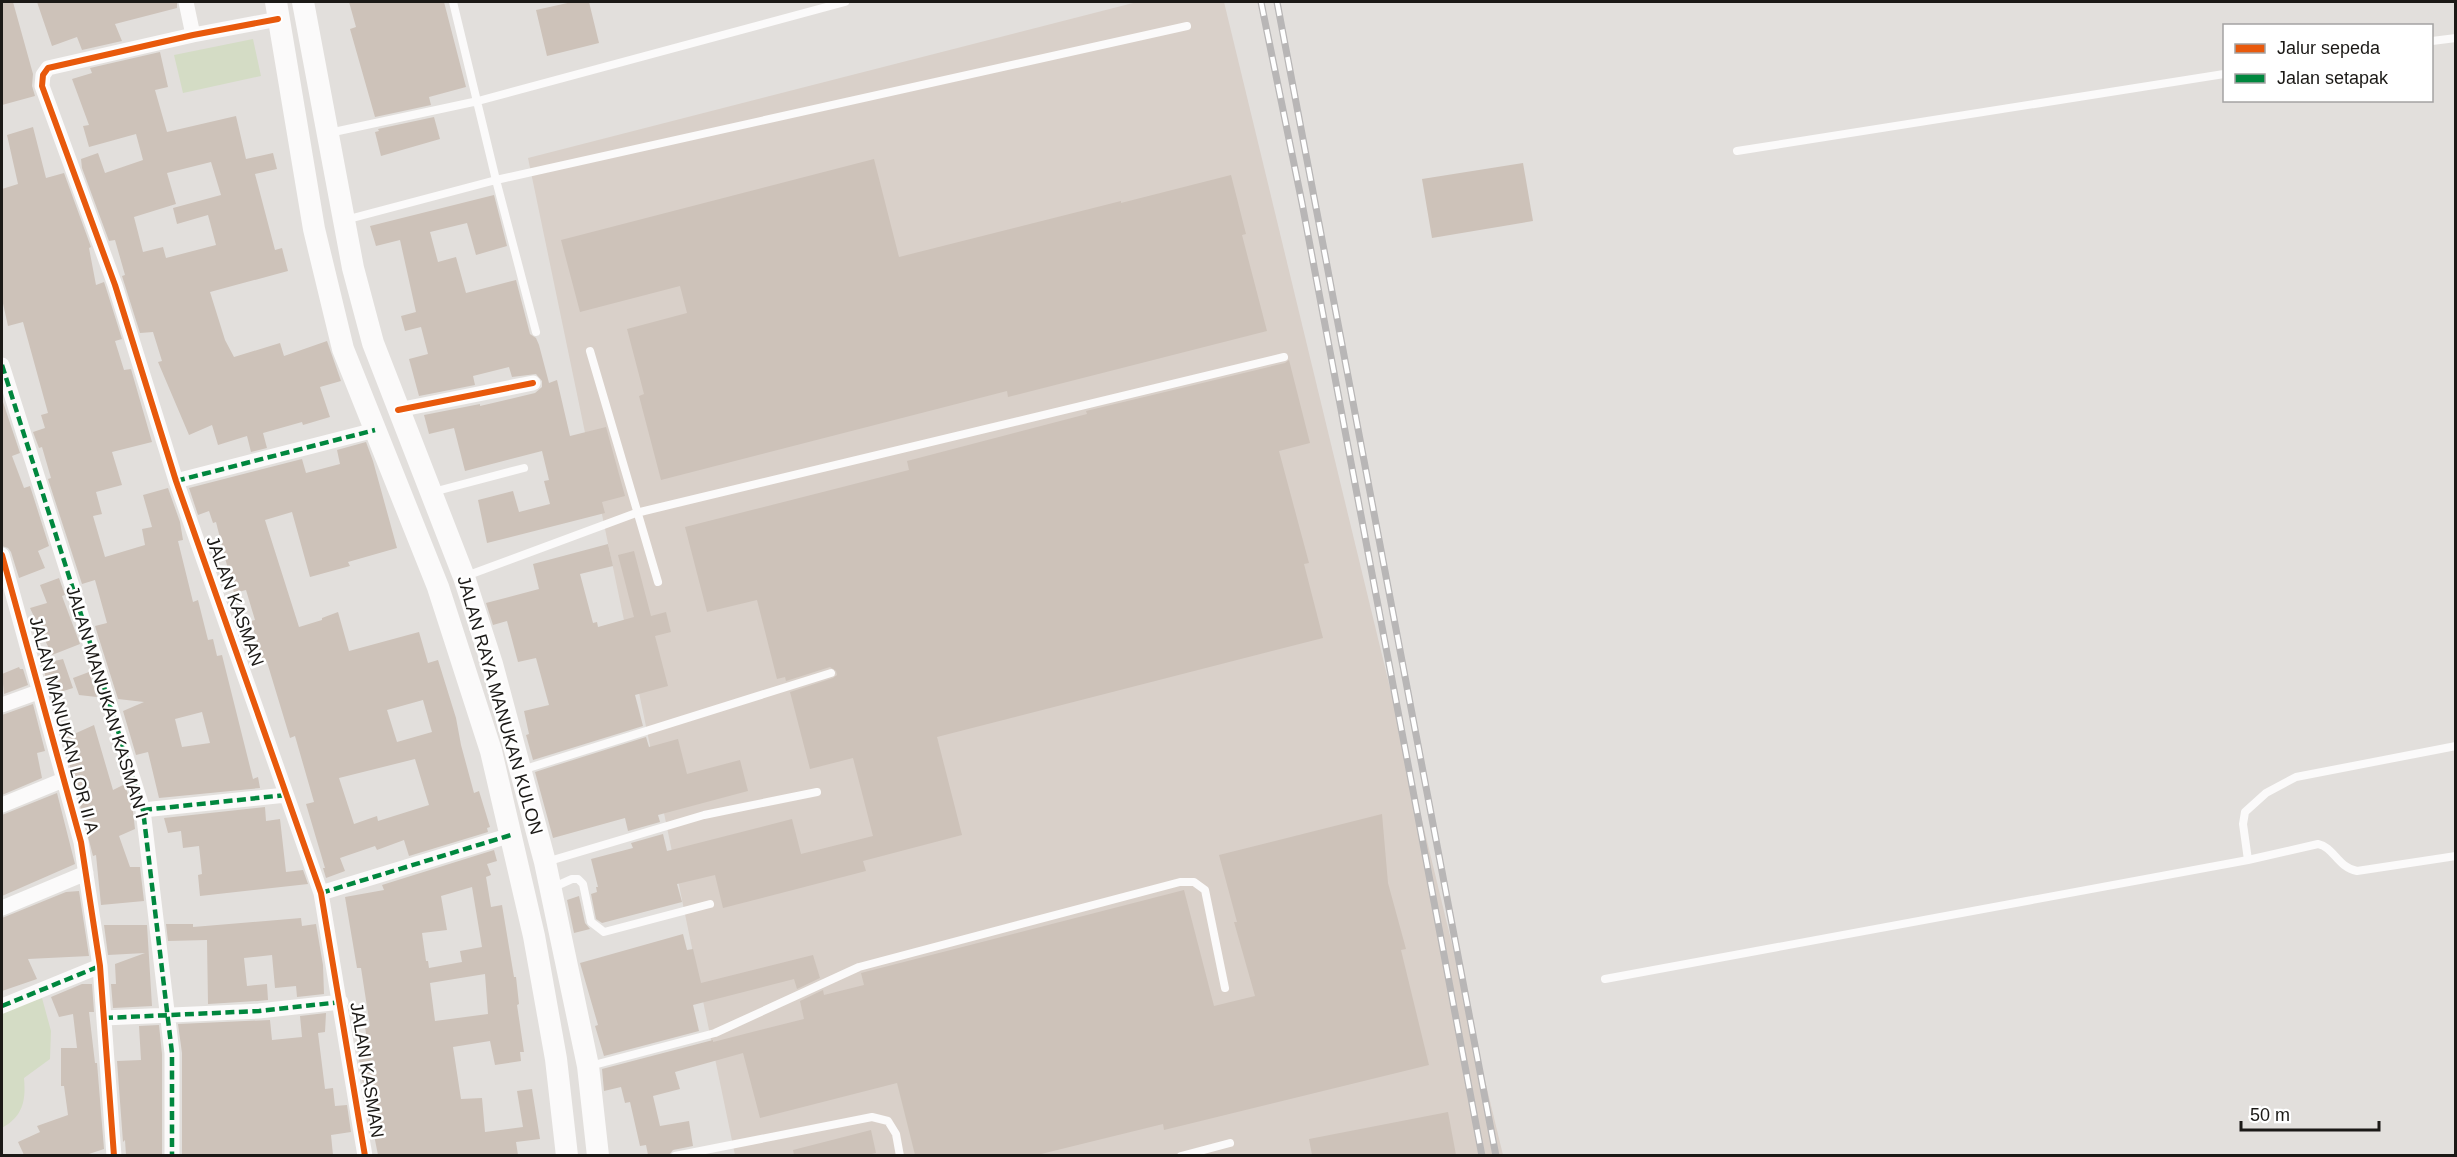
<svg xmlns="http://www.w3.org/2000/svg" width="2457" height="1157" viewBox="0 0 2457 1157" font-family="Helvetica,sans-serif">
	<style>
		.built { fill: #d9d0c9 }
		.green { fill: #d4dcc5 }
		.building { fill: #cdc2b9; fill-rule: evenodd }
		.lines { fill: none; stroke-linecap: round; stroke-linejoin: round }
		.lane { stroke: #fbfafa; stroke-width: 8 }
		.street { stroke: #fbfafa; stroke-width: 15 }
		.secondary { stroke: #fbfafa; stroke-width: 22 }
		.rail-casing { stroke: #b8b6b6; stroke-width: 7 }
		.rail { stroke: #fff; stroke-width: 4.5; stroke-dasharray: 14; stroke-linecap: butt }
		.quiet { stroke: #00873e; stroke-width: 4.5; stroke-dasharray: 9 4.5; stroke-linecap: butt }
		.cycleway-casing { stroke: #fff; stroke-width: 10 }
		.cycleway { stroke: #e8590c; stroke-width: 6 }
		.labels { text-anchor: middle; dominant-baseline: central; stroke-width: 5; stroke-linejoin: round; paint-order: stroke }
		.street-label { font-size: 18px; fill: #1b1916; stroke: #fff }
	</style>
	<rect width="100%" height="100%" fill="#e2dfdc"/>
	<path class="built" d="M1137,2h87l279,1153h-768l-207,-997z"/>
	<path class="green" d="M253,39l8,37 -78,17 -9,-38z
		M42,998l9,33 -1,28 -26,19c2,23 -1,38 -22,50v-116z"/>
	<path class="building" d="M2,2h11l20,72 -1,12 3,10 -33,9z
		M37,2h140v6l-62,16 7,17 -40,9 -5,-13 -25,9z
		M349,2h95l22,85 -37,10 2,8 -56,12 -25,-88 6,-2z
		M572,2h17l10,41 -52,13 -11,-46z
		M160,52l8,35 -13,3 12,42 69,-16 10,43 27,-6 4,16 -22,5 20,76 7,-2 6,23 -78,21 15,48 9,17 46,-14 4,13 43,-15 14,40 -21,6 10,30 -27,8 -1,-3 -39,11 4,15 -16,4 -4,-16 -29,9 -6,-20 -23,10 -31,-73 4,-1 -9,-29 -13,1 -18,-57 3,-1 -10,-35 -6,1 -27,-73 -1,-9 17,-6 7,20 38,-13 -7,-26 -47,13 -6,-21 6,-1 -17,-46 20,-6 -2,-5zM211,162l10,33 -48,13 4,16 31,-9 8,30 -50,13 -3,-11 -20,5 -9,-35 42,-13 -9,-31z
		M434,117l6,22 -59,17 -6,-24 4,-1 -1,-2z
		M33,127l13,51 18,-5 27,74 -2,1 7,37 8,-3 2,6 16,51 -7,2 9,29 7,-1 21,73 -40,10 10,33 -26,7 6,22 -9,2 12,41 40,-12 -3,-16 10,-2 -9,-32 25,-7 12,34 3,18 -5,1 15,61 5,-2 10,40 5,-1 4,17 5,-1 31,124 5,-2 2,11 -101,10 -11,-46 -12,3 -13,-44 21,-9 -26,-3 -23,-73 12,-3 -12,-43 -13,4 -34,-105 3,-1 -9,-31 -3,1 -6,-16 12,-4 -4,-13 7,-2 -25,-91 -15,4 -6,-27v-110l16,-5 -11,-49zM202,712l8,31 -28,4 -7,-28z
		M874,159l25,98 222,-56v2l110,-28 15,59 -4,1 25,96 -259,66 -1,-6 -346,89 -22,-84 5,-2 -17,-65 60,-16 -7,-27 -100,26 -19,-72z
		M1523,163l10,58 -101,17 -10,-59z
		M494,195l13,51 -31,9 -9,-32 -37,9 8,30 18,-5 10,36 50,-13 14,54 6,4 3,7 10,38 8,-3 13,56 36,-9 19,69 -23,6 3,11 -118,30 -9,-43 35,-9 6,21 31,-8 -6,-23 5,-1 -7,-29 -77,20 -11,-43 -25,6 -5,-19 56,-11v2l55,-13 7,-6v-6l-6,-7 -24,3 -3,-10 -36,9 2,9 -56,11 -10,-37 19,-5 -7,-27 -16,4 -4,-15 15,-4 -16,-72 -24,6 -6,-20z
		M1289,360l21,83 -31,8 30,112 -5,1 19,74 -386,99 25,98 -99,26 3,10 -143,37 -8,-33 -38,9 5,18 -80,21 -6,-4 -5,-25 6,-2 -1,-5h2l-7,-28 42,-11 -2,-5 32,-9 4,17 125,-32 9,35 72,-18 -20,-78 -43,11 -20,-77 43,-14 4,-3 -1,-4 -6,-4 -44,14 -1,-4 -8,2 -20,-79 -50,12 -22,-85 224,-57 -2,-9 180,-47 -1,-3 199,-48z
		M2,399l18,54 -8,3 12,32 6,-2 19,60 -11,5 7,17 -26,10 -8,-26 -3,-4 -6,-2z
		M366,442l7,19 24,87 -49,14 2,4 -40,11 -18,-65 -27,8 34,107 23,-7v-2l16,-6 11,39 70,-19 9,31 10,-3 18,58 5,27 13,48 5,-2 11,36 -3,1 1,4 -79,24 -5,-16 -27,10 -2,-4 -35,12 5,13 -19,7 -3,-10h2l-19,-64 8,-2 -19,-66 -5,2 -23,-76 -4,1 -12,-42 4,-1 -9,-30 -12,3 -18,-71 -3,1 -4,-12 -11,4 -9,-27 113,-29 4,14 34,-9 -3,-14zM423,700l9,32 -35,10 -10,-32zM415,759l14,46 -51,16 -1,-5 -23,8 -15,-46z
		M608,544l5,22 -33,8 13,49 4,-1 1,5 36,-10 -16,-62 16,-4 17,65 15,-4 5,20 -16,4 13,50 -33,9 8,31 -110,34 -7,-25 3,-1 -5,-23 25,-6 -13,-47 -18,4 -11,-41 -14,4 -7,-22 53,-14 -6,-25z
		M59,578l6,17 -3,1 18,48 -28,11 -22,-47 17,-5 -7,-18z
		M63,659l10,29 -22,7 -9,-31z
		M19,667l1,2h3l5,16 -24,9 -2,-20z
		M89,672l8,25 -18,-2 -6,-17z
		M33,704l12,47 -8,2 5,25 -40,17v-80z
		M94,725l19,65 12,-6 8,28 2,17 -16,7 11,31h10l4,34 -43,4 -5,-50 -3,1 -30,-117z
		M646,737l3,10 29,-8 9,35 53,-14 8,31 -90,24 2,7 -32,9 -3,-13 -72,20 -18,-66z
		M57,793l18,71 -73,32v-81z
		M265,807l1,14 14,-2 6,53 17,-2 5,14 -108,12 -2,-21 4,-1 -3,-28 -16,2 -2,-17 -13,2 -4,-15z
		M1382,814l6,69 18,66 -5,1 28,115 -265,65 -1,-6 -126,31h-122l-18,-72 -137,35 -17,-65 -68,19 5,17 -27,7 7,30 29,-5 4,25 -20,4 -4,5h-21l-2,-10 -6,1 -10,-44 -5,1 -4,-16 -17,4 -2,-22 111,-29v2l91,-23 -4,-18 23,-11 1,5 40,-10 -3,-12 323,-83 30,116 41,-10 -21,-74h3l-18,-67z
		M494,850l3,11 -10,3 4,11 -5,2 5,30 11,-2 12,72h2l3,27 -2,1 7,47h-4l1,9 -26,4 -5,-24 -37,6 8,52 21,-1 3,34 38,-5 -6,-36 15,-2 8,50 -24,3 2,13h-140l-5,-25h-2l-14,-82 11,-2 -3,-19 5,-1 -9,-58h-4l-12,-71 39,-7 -2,-5zM472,887l10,60 -22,4 2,11 -33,6 -1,-7h-2l-4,-28 25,-3 -6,-34zM485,974l3,40 -53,7 -5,-38z
		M79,891l10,65 -61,3 9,20 -35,12v-73l64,-26z
		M579,896l6,27 5,6 -16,4 -7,-33z
		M301,918l1,8 14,-2 7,41 1,29 -27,3 -1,-11 -21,2 -3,-33 -28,3 3,28 20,-2 1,16 -10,1 -50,3 -1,-64 -39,1 -2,-17h27v3z
		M104,925h43l5,81 -39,2 -2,-24h5l-1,-20 30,-11 -37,2z
		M683,934l4,16 6,-1 8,34 112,-28 7,23 -23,11 -3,-10 -101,26 6,26 -95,25 -9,-30 3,-1 -18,-62z
		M82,984h10l2,28h-5l6,51h2l7,86 -18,6h-62l-6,-13 22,-10 -3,-6 31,-11 -4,-29h-3v-38h16l-4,-34 -14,3 -8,-20z
		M326,1013l-1,19 -7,1 7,56 8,-1 2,18 12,-1 4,27 -20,3 2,20h-151v-102l-4,-29 92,-4 2,20 30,-3 -2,-21z
		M159,1025l3,29v101h-36l-1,-15 -2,2 -6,-81 24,-1 -2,-34z
		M1448,1112l8,43h-144l-3,-16z
		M871,1130l5,23 -9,2h-73l-1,-5z"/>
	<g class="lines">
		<path class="lane" d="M453,2l43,178 40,152
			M2432,41l24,-3
			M329,133l149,-32 367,-99
			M1737,151l487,-77
			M345,220l151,-40 691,-154
			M590,351l68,231
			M433,492l91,-24
			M466,576l170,-63 648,-156
			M522,770l309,-97
			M2248,860l-5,-36 2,-12 21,-19 30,-16 160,-31
			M546,862l158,-47 113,-23
			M554,887l18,-8h6l5,5 8,38 13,10 106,-28
			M1605,979l643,-119 70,-16c16,3 19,23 39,27l99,-15
			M590,1066l125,-33 144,-66 321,-85h14l11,8 20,98
			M675,1156l197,-39 16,4 8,13 4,22
			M1181,1156l49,-13"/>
		<path class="street" d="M186,2l7,33
			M278,19l-85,16 -145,33 -5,7 -1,11 73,199 61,196 145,412 44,263
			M2,365l141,445 29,243v103
			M398,410l135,-27
			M176,481l199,-51
			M2,555l79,287 19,124 14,190
			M2,705l36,-13
			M2,805l61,-25
			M143,810l143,-15
			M321,893l190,-58
			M2,908l84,-35
			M2,1006l98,-40
			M104,1018l155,-7 82,-9"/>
		<path class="secondary" d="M276,2l38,227 29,120 95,238 53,164 43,185 22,123 11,97
			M303,2l50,266 20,75 91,234 28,87 53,198 43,204 10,90"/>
		<g class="rail-casing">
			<path id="rail" d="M1261,2l41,201 180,953
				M1277,2l219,1154"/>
		</g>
		<use href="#rail" class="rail"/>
		<path class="quiet" d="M2,365l141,445 29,243v103
			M176,481l199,-51
			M143,810l143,-15
			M321,893l190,-58
			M2,1006l98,-40
			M104,1018l155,-7 82,-9"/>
		<g class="cycleway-casing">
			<path id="cycleway" d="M278,19l-85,16 -145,33 -5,7 -1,11 73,199 61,196 145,412 44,263
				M398,410l135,-27
				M2,555l79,287 19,124 14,190"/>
		</g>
		<use href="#cycleway" class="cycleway"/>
	</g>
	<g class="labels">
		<g class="street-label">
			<text transform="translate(235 601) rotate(70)">JALAN KASMAN</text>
			<text transform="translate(107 702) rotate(73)">JALAN MANUKAN KASMAN I</text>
			<text transform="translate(500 705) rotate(74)">JALAN RAYA MANUKAN KULON</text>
			<text transform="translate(64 725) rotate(75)">JALAN MANUKAN LOR II A</text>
			<text transform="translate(367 1070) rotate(81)">JALAN KASMAN</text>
		</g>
	</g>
	<rect width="2457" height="1157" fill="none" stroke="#1b1916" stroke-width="6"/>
	<rect x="2223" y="24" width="210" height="78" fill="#ffffff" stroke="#a4a3a2" stroke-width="1.5"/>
	<rect x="2235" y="44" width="30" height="9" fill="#e8590c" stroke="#a4a3a2" stroke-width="1.5"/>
	<text x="2277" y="54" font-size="18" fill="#1b1916">Jalur sepeda</text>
	<rect x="2235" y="74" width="30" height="9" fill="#00873e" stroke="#a4a3a2" stroke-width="1.5"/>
	<text x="2277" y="84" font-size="18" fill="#1b1916">Jalan setapak</text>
	<path d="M2241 1121v9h138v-9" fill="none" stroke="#1b1916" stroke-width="3"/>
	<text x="2250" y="1121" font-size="18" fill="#1b1916" stroke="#ffffff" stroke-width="4.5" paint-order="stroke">50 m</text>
</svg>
